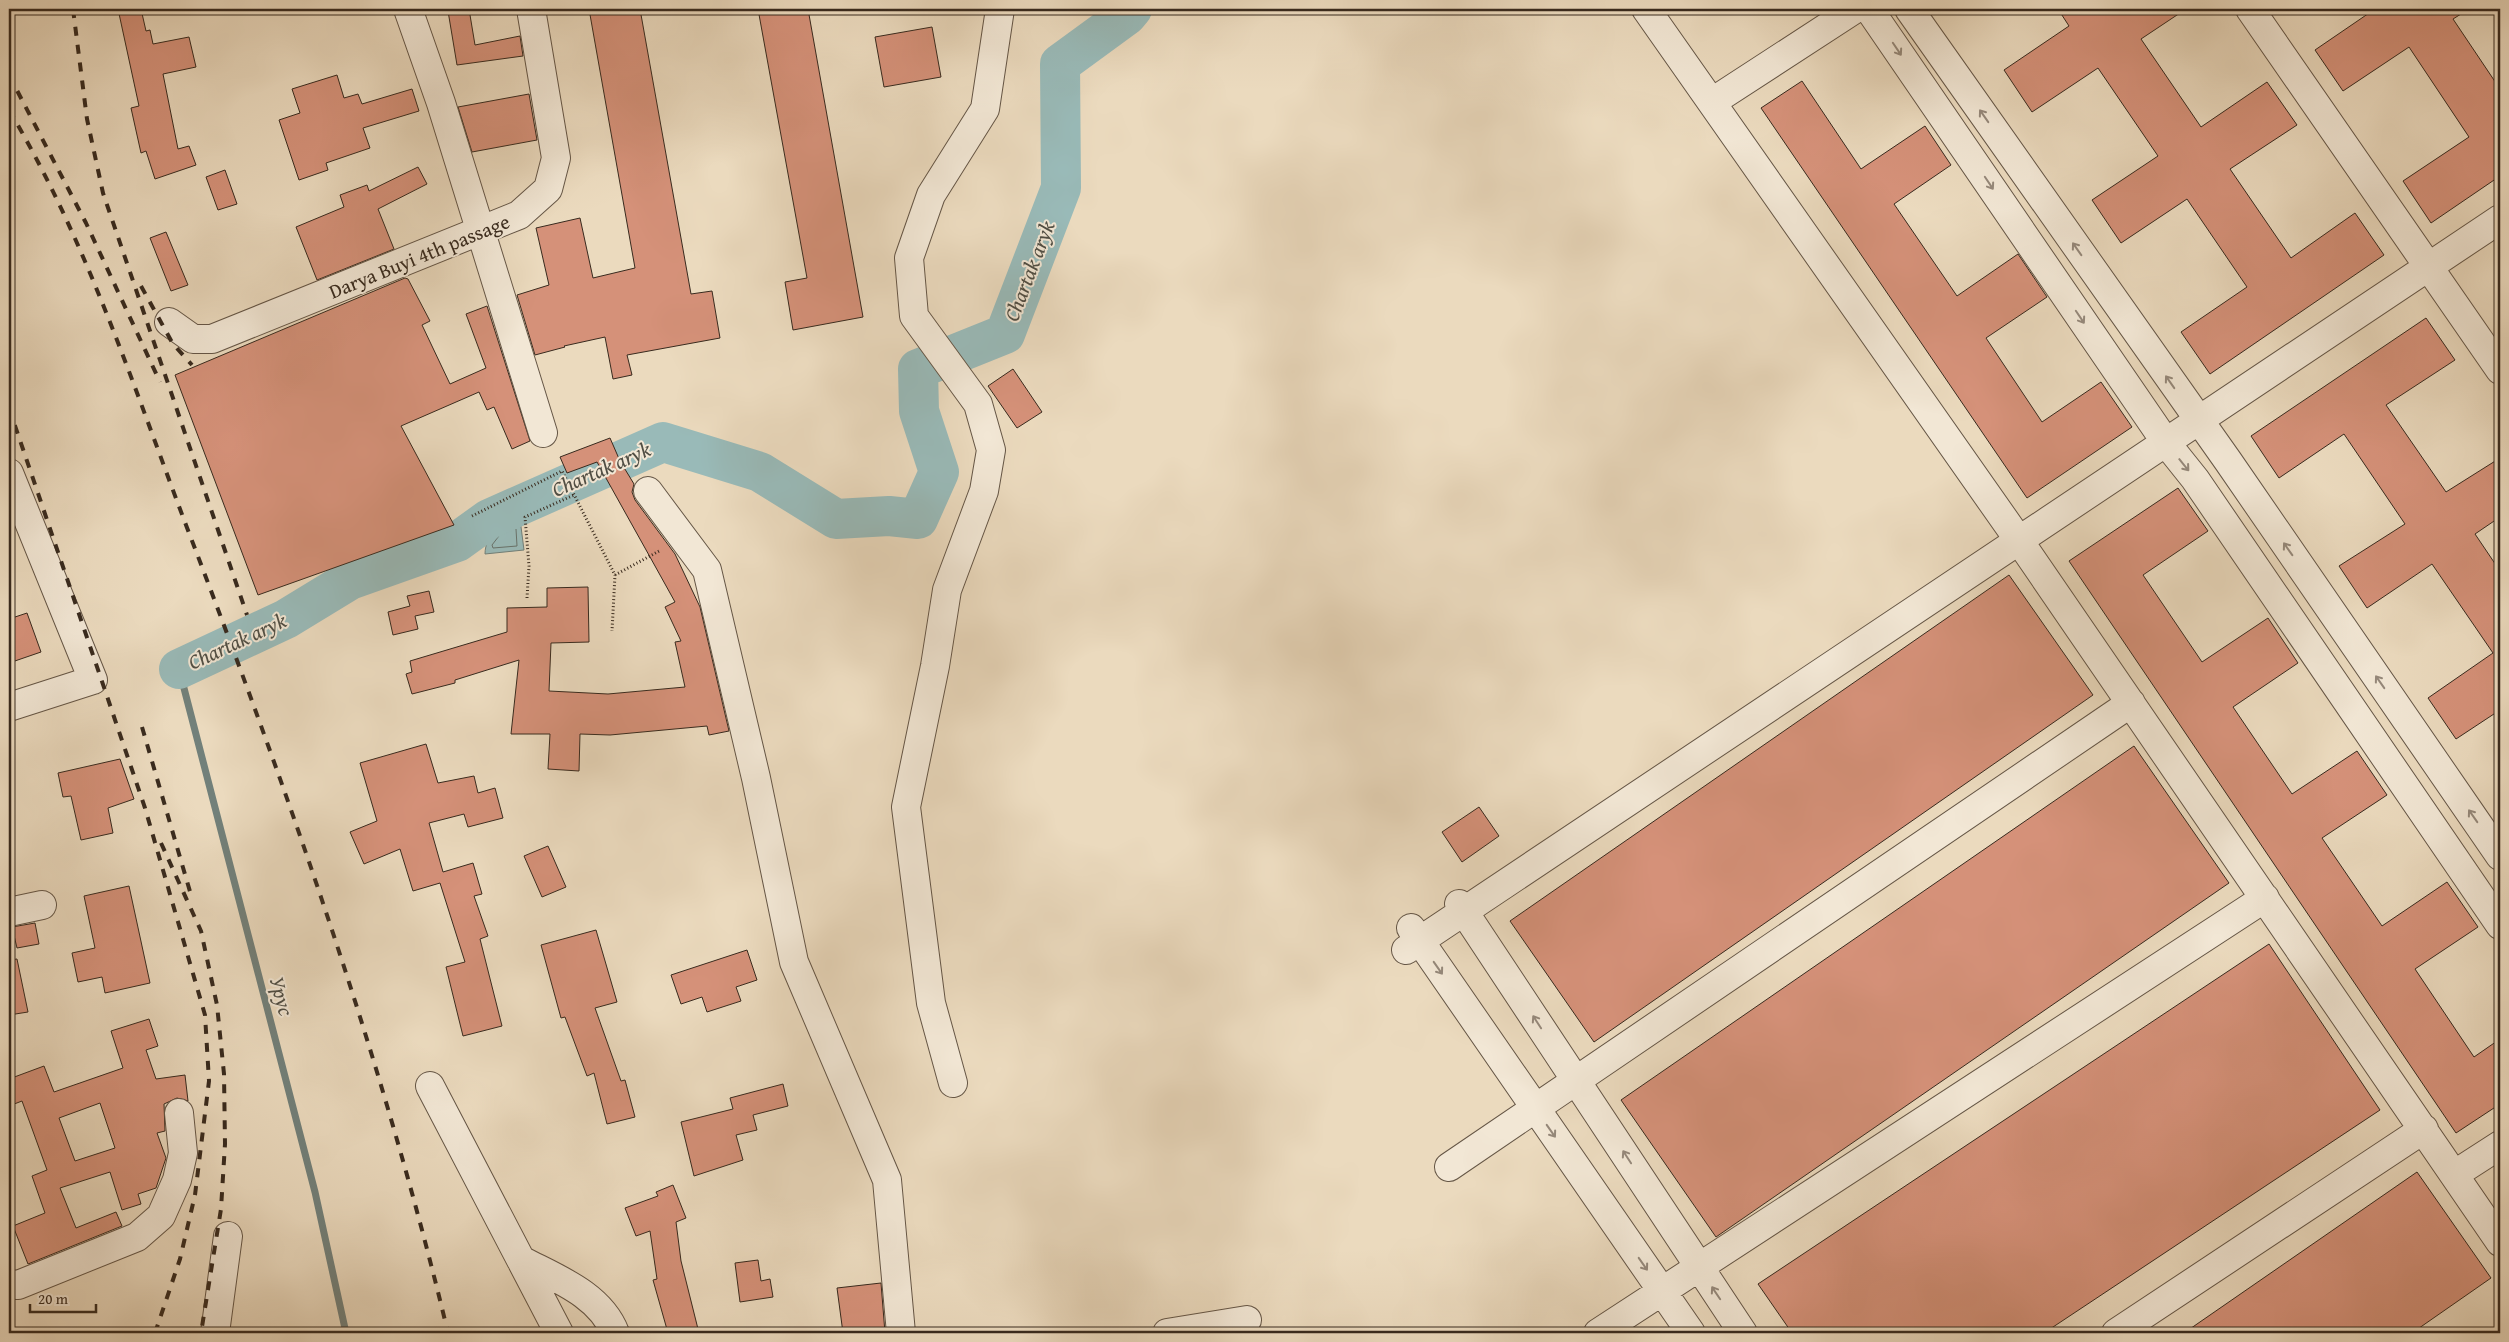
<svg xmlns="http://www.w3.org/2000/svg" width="2509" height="1342" viewBox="0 0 2509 1342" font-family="'Gentium Book Plus',serif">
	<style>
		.water { fill: #99bab8; stroke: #72807a }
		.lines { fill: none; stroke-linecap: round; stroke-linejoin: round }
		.shore { stroke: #68726b; stroke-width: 1 }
		.stream { stroke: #72807a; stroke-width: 7 }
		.river { stroke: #99bab8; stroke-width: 40 }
		.building { fill: #d59179; stroke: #382a1e; fill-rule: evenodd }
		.minor-casing { stroke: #655646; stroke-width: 30 }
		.path { stroke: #382a1e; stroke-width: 3; stroke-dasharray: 1 2.5; stroke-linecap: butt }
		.minor { stroke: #f2e7d5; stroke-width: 28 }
		.rail { stroke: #382a1e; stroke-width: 4; stroke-dasharray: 9 9; stroke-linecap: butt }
		.oneway { stroke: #95887a }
		.labels { text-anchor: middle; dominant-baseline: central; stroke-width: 4; stroke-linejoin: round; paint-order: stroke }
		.street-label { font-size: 20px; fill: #382a1e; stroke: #f2e7d5 }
		.water-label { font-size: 21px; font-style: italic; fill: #504e44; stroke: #f2e7d5 }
	</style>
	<rect width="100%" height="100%" fill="#ebdabe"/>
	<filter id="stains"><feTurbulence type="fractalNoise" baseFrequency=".004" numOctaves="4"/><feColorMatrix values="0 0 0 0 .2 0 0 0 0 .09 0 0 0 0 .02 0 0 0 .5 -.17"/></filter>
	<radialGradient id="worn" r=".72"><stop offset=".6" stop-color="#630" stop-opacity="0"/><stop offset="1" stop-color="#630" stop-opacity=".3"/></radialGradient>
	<path class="water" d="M520,519l4,31 -39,4c0,-20 18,-28 35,-35z"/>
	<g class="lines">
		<path class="shore" d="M513,527l3,2 1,17 -24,2 -1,-3 10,-13z"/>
		<path class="stream" d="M165,672l14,-3 136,523 31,141"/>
		<path class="river" d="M179,669l107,-50 64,-39 107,-38 32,-23 174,-77 97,30 76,47 53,-3 29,3 21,-47 -20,-61 -1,-42 87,-35 56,-146 -1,-124 67,-49 5,-6"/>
	</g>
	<path class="building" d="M118,9h23l5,22 4,-1 3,14 36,-7 7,30 -33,7 15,75 11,-3 7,19 -41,14 -9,-28 -5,2 -10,-45 8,-2z
		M469,9l6,36 45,-9 3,20 -66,9 -9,-54z
		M589,9h51l51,285 21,-3 8,47 -93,17 5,20 -19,4 -8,-42 -41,9 1,1 -30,8 -18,-60 32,-10 -13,-57 44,-10 13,60 42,-10z
		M758,9h50l55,308 -70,13 -8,-48 22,-4z
		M2058,9h128l-45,30 60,88 66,-45 30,43 -67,44 61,89 64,-45 29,42 -174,119 -29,-42 66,-45 -60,-88 -66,44 -29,-43 66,-44 -60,-88 -66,44 -28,-42 65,-44z
		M2375,9h94l-16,10 47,70v87l-69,47 -28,-42 66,-44 -60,-90 -66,44 -28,-41z
		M932,27l9,50 -57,10 -9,-50z
		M337,75l7,23 14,-4 4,10 50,-15 7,22 -56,17 7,20 -44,15 2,7 -29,10 -20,-60 21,-7 -8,-24z
		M1802,81l59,88 64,-43 26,39 -57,39 63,92 61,-42 29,43 -61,41 56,84 59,-40 31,45 -105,71 -266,-390z
		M529,94l8,46 -65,12 -14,-45z
		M418,167l9,17 -49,25 16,40 -77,31 -21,-53 48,-20 -4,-12 27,-10 2,6z
		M225,170l12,34 -19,6 -12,-33z
		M166,232l22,53 -17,6 -21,-53z
		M405,278l3,1 22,42 -8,4 28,59 36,-16 -20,-54 21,-8 43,135 -18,8 -18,-42 -7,3 -8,-18 -78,34 53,99 -196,70 -83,-220z
		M2426,318l29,42 -69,45 60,87 54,-34v59l-25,17 25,37v139l-44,29 -28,-41 65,-45 -61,-89 -65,44 -28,-42 66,-42 -61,-90 -65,44 -28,-42z
		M1013,369l29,43 -25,16 -29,-42z
		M610,438l10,23 14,23 -2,8 3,8 40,54 25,53 29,124 -20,4 -2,-9 -97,9 -30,-1 -1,37 -31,-2 2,-35h-39l8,-74 -64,20v3l-43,11 -6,-20 6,-2 -2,-11 97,-29v-24l40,-1v-19l41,-1 1,55 -38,1 -2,48 59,3 77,-7 -10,-45 6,-1 -16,-34 10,-5 -25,-45 -53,-95 -30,11 -7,-16z
		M2178,488l30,43 -65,44 59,87 66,-44 30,45 -65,44 59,87 65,-43 30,44 -65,43 60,88 65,-44 31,45 -63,42 59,88 26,-18v65l-44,29 -387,-572z
		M2009,575l84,120 -499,347 -84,-121z
		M429,591l5,21 -19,4 3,13 -25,6 -5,-23 22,-6 -3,-10z
		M27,613l14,39 -32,11v-44z
		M426,744l12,39 36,-7 4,17 17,-5 8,30 -35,9 -4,-13 -35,9 14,49 30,-9 9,31 -8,2 14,40 -8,3 22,87 -39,10 -17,-69 19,-5 -25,-79 -27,8 -13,-42 -36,15 -14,-32 27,-11 -17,-58z
		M2134,746l95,137 -513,354 -95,-137z
		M120,759l14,40 -26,9 5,25 -32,7 -10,-44 -8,1 -5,-24z
		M1479,807l20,29 -37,26 -20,-30z
		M548,846l18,41 -24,10 -18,-41z
		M129,886l21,97 -45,10 -3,-16 -24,5 -6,-29 23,-5 -11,-52z
		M35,923l4,21 -22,4 -5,-21z
		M596,930l21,72 -22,6 26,73 4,-1 10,37 -28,7 -13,-51 -7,3 -22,-59 -4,1 -20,-73z
		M2269,944l111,166 -336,223h-252l-34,-49z
		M747,950l10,30 -21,7 5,14 -34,11 -5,-15 -21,7 -10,-29z
		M17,959l11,53 -19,3v-55z
		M149,1019l9,27 -12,4 10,29 29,-4 3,26 -11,-3 -13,6 1,27 -8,2 9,25 -10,30 -18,6 3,10 -19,6 -12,-38 -50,16 16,40 40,-16 6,14 -94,38 -15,-38 32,-13 -13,-37 15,-6 -25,-69 -13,5v-27l35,-13 10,26 69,-24 -12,-37zM100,1103l15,45 -40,13 -16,-43z
		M783,1084l5,22 -35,9 4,15 -21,5 7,25 -49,16 -13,-54 52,-13 -3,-11z
		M2417,1172l74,106 -79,55h-228z
		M673,1185l13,33 -10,4 5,39 18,72h-31l-15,-53 4,-1 -7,-48 -14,5 -11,-28 33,-12 -2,-4z
		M758,1260l3,21 9,-2 3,18 -33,5 -5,-39z
		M881,1283l4,50h-42l-6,-45z"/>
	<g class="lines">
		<g class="minor-casing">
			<path id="minor" d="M408,9l33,94 102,330
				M1646,9l372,530 482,703
				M1869,9l298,435 28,35 305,446
				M1909,9l319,452 272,395
				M2250,9l250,361
				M1712,102l143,-93
				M169,322l24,17h19l307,-124 29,-26 8,-31 -25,-149
				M9,473l84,207 -84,27
				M648,491l59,79 49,208 38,184 93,218 14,153
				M1459,904l284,429
				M9,912l33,-7
				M1411,928l280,405
				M1406,950l1094,-731
				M953,1083l-22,-80 -25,-196 29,-141 12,-76 37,-99 7,-41 -13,-46 -64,-88 -5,-58 22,-63 54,-86 15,-100
				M430,1086l129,247
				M1449,1167l682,-464
				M2455,1174l45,-29
				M521,1260c34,18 79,34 94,73
				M9,1284l9,1 119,-48 24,-21 16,-36 6,-27 -4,-40
				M215,1333l13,-97
				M1167,1333l80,-13
				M1598,1333l667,-435
				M2116,1333l308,-204"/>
		</g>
		<path class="path" d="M472,516l90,-45 53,104 -3,56
			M615,575l46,-25
			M527,598l2,-32 -4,-49 49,-22"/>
		<use href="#minor" class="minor"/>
		<path class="rail" d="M73,9l14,110 16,74 144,422
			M9,75l77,148 74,159
			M9,110c77,129 124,275 177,415 101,264 196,532 262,808
			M141,286l32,58 19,21
			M9,408l136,400 60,207 4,66 -14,114 -15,64 -25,74
			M142,727l49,168
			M161,843l40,88 16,74 7,69 1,70 -4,65 -20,124"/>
	</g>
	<defs><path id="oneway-shaft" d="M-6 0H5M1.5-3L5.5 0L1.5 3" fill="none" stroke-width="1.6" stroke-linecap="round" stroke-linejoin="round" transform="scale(1.25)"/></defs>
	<g class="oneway">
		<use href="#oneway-shaft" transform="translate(1897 49) rotate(56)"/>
		<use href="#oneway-shaft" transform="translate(1984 116) rotate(-125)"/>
		<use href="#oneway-shaft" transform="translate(1989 183) rotate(56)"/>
		<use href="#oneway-shaft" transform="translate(2077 249) rotate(-125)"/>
		<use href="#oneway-shaft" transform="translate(2080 317) rotate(56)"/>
		<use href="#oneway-shaft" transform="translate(2170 382) rotate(-125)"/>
		<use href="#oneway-shaft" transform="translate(2184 465) rotate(51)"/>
		<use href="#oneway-shaft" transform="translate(2288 549) rotate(-125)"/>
		<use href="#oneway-shaft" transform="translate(2380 682) rotate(-125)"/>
		<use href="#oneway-shaft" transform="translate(2473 816) rotate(-125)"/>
		<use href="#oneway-shaft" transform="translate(1438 968) rotate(55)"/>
		<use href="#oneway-shaft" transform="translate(1537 1022) rotate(-123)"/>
		<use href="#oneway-shaft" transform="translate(1551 1131) rotate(55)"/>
		<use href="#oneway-shaft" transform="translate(1627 1157) rotate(-123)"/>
		<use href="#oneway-shaft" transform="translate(1643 1264) rotate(55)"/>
		<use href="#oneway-shaft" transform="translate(1716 1293) rotate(-124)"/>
	</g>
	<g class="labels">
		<g class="street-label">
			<text transform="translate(419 256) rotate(-22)">Darya Buyi 4th passage</text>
		</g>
		<g class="water-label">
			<text transform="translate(1029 271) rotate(-69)">Chartak aryk</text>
			<text transform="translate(601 469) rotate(-24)">Chartak aryk</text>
			<text transform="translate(237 641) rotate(-25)">Chartak aryk</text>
			<text transform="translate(282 996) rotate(75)">Урус</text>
		</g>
	</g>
	<rect width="2509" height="1342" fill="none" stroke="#ebdabe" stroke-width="30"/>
	<rect x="10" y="10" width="2489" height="1322" fill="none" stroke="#382a1e" stroke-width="2.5"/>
	<rect x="15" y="15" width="2479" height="1312" fill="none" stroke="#382a1e"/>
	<path d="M30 1304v8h66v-8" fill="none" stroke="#382a1e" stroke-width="2.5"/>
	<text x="38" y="1304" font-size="15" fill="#382a1e" stroke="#f2e7d5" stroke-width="4" paint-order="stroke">20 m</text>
	<rect width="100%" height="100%" filter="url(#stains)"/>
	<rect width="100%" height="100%" fill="url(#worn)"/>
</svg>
